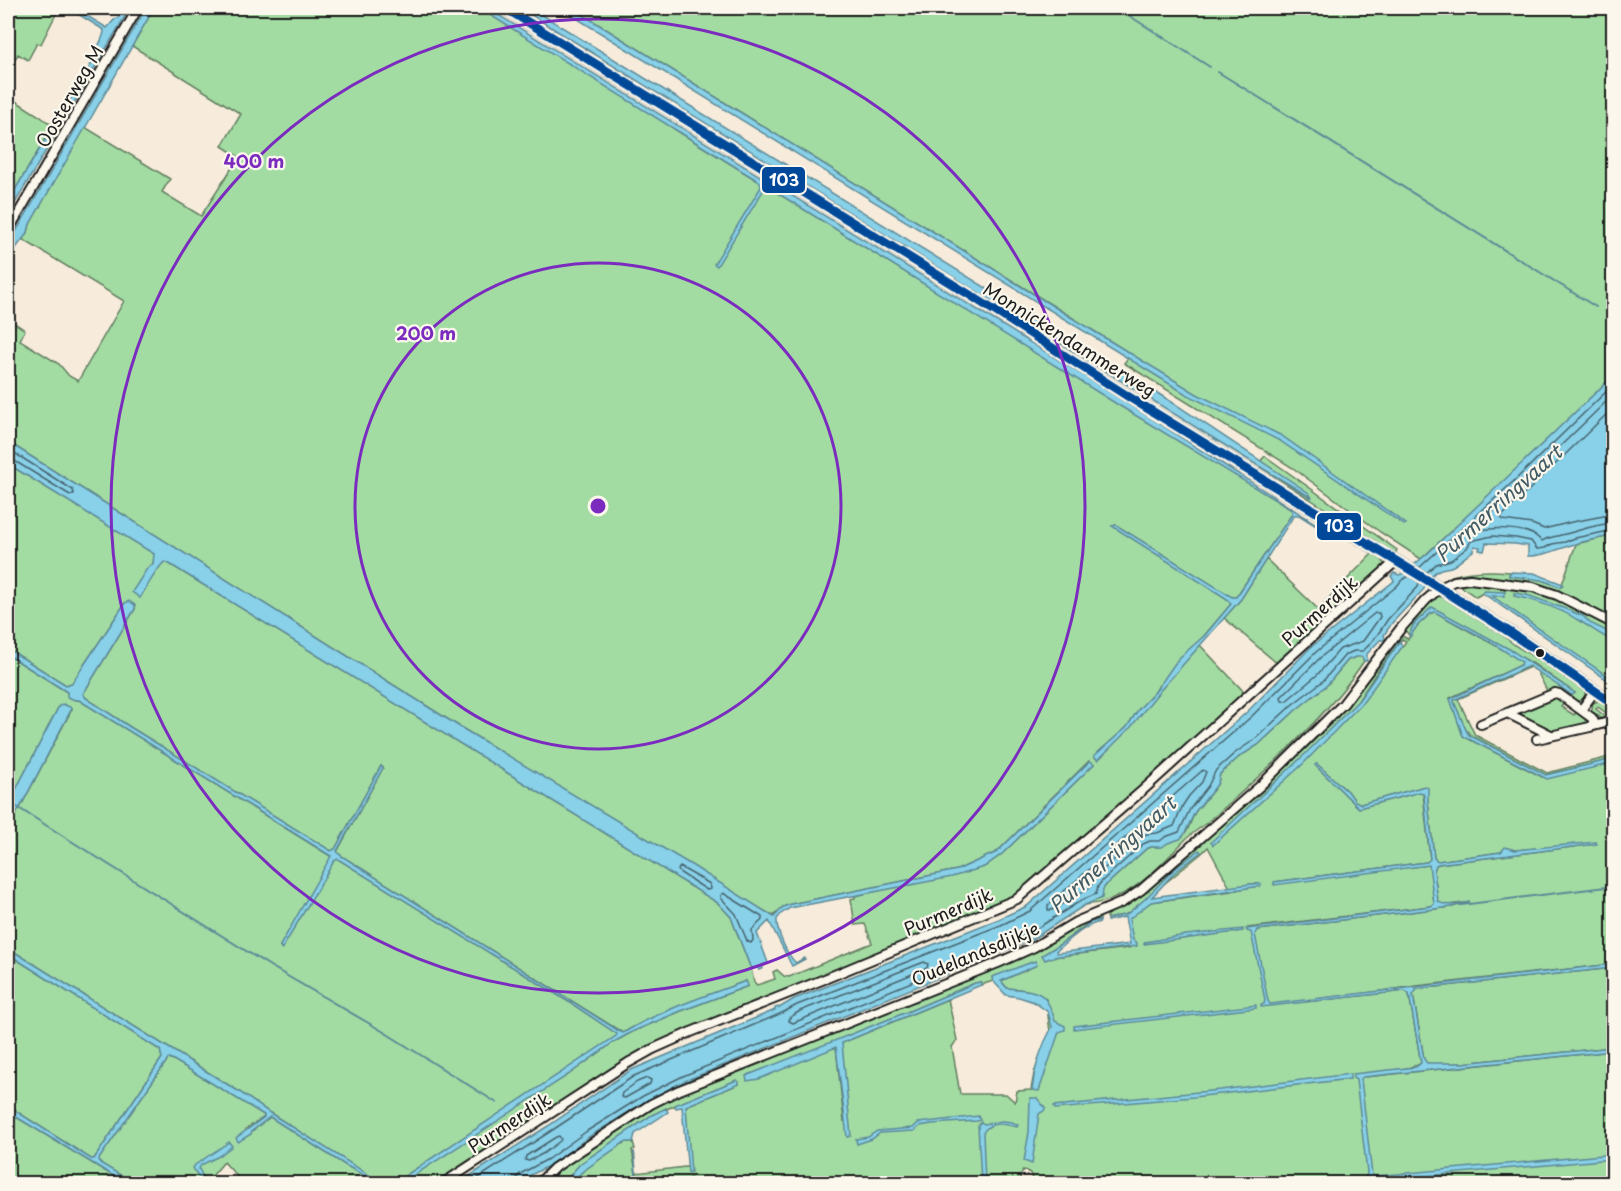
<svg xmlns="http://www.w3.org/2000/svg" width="1621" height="1191" viewBox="0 0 1621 1191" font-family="'Playpen Sans',sans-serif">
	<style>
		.green { fill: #a3dca2; stroke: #607c5f; stroke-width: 1.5; fill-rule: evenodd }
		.water { fill: #88d1e9; stroke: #5d8997; stroke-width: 1.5 }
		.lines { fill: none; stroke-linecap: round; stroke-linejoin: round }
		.shore { stroke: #47646e; stroke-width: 1.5 }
		.stream { stroke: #5d8997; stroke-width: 2 }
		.minor-casing { stroke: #1c1c1c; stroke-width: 12 }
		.tertiary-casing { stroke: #1c1c1c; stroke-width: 14 }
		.minor { stroke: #fbf7ec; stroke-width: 8 }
		.tertiary { stroke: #fbf7ec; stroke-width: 9 }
		.bus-1-casing { stroke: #fbf7ec; stroke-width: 14 }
		.bus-1 { stroke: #004899; stroke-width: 9 }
		.ring { fill: none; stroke: #7b2cbf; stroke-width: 3 }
		.bus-dot { fill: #1c1c1c; stroke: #fbf7ec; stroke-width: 2 }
		.labels { text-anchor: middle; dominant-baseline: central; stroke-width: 4.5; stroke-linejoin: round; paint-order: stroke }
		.street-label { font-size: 18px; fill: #1c1c1c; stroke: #fbf7ec }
		.water-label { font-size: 20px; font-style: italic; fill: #425b64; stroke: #fbf7ec }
		.centre { fill: #7b2cbf; stroke: #fbf7ec; stroke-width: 3 }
		.ring-label { font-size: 18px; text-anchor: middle; font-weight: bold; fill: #7b2cbf; stroke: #fbf7ec; stroke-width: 4.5; stroke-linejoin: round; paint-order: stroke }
		.line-badge { stroke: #fbf7ec; stroke-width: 2 }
		.badge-label { font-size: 16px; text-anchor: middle; font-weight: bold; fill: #fff }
	</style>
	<rect width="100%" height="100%" fill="#f7ecdb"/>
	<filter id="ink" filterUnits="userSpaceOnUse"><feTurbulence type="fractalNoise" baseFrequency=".0167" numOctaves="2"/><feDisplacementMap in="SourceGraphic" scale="12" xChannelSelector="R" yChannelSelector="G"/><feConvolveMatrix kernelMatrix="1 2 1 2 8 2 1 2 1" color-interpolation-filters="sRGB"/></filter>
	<g filter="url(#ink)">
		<path class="green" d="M8,8h51l-18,36 -4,-1 -9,17 -10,-6 -10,19z
			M154,8h325l175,107 25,17c180,111 359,224 540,332 25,15 48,32 73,46v4l-56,83h-5l-115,-72 -3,1 113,72 5,6 -33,39 48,51 -225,200 -377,157 -205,132h-196l-19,-21 -18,21h-72l-35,-20v-4l3,-5 66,-95h4l92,56v2l-18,12 6,2 18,-14 75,48 31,17 2,1 1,-1 -109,-69 -32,-22 -230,-143v-122l13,-20 51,-97 -13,-3 -51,99v-150l59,37 8,8h4l253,157 -52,89 1,2 53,-88 4,-1 231,143 48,32v2l-215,142 166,-103 46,-33 20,-11 47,-20 67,-25 -2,-5c-41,16 -85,29 -123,52l-283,-178 -3,-3 46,-84 -2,-2 -46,83 -4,2 -201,-124 -44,-29 -3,-4 52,-85v-4l-10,-2 -53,80 -6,2 -58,-36v-185l147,90 -2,10 5,4 6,-6 4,1 550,340 13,14 20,52 3,13 3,3 18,-6 -2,-7 4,-2 7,6 5,1 83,-34 -7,-19 -10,1 -4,-26 4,-1v-2l129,-29 18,-13 92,-90 -5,-3 -92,91 -40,18 -166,34 -8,3 -10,9 -313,-189 -452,-285v-118l3,1 2,-3 12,8 -5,10 39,24 10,12 9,5 46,-80 -102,-62 6,-7 2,-8 55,-97 85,52 -8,13 39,24 38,-59 -17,-11 19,-32 -109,-68zM1159,685l4,2 -65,73 -4,-4 33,-29 11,-17 17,-18z
			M572,8h1041v368l-103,100 -89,83 -41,-27 -87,-64 -169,-105 7,-9z
			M8,96l33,21 12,9 -45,76z
			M1265,456l132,94 -2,4 -138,-89z
			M1613,535v86l-41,-22 -104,-22 -16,1 -3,-1c20,-7 40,-7 61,-5l-1,3 32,5 20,7 15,-43z
			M1373,553c6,5 13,7 11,16l-105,96 -55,-47 17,-19 25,-40 52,50z
			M1458,581l80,9 75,36v57l-130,-90 -7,4 -20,-14z
			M1436,596l7,1 48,29 25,20 67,41c4,7 2,13 -6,14l-24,-11 -6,1 -10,-20 -7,-4 -72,32 17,36 72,38 66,-17v3l-67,16 -74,-39 -6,-6 -12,-28 1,-3 74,-33h3l40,29 3,-2 -43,-30 -100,-55 -18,16 -5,11 -5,-6 27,-30z
			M1435,612l74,41 14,9 -2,3 -71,33 13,38 79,41 71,-14v201l-197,22 -113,16 102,-11 4,3 12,69c-11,8 -41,6 -56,14l248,-26v132h-261h1v-3l-31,4h-292l2,-5 -2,-6 -7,-3 -5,14h-325l-1,-5 -2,-1 -1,6 -118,-1 12,-12 42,-29h8l2,7 -3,1 4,23 49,-6h3v5l-2,-66 53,-22 -2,-4 -85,35 -72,49 -14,16 -5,3 -21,1 14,-12 75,-51 47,-26 287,-117 133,-62 4,1v3l-10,2 -31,23 -16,10 10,2 76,-9 4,-8 -6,-22 24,-16 81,-11 29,-7h-11l-20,4 -22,-41 -6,6 -75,61 -20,5v-7l40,-25 90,-76 67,-61 33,-32 63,-83 8,4 9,-13 14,-13zM1402,639l4,2 -4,6 -44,54 21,-32zM1317,764l33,30 5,7 6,3 64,-18 2,2 1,13 6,57 4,3 64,-9 3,-4 10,2 81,-6 -158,20 -2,1 -2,6 4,30c7,7 19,2 27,2l-13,4 -195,23 -10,-2 184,-22 3,-2 -4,-39 -156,17 153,-20 3,-2 -7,-67 -3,-1 -61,16 -43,-42zM1037,965l-36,16 6,7 19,2 20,9 4,33 -16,41 -3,17 -14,1 -2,11 -9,-8h-46l-8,-47 5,-7 -9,-41 -106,44 2,79 -8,-75 -90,30 161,-65 68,-29 5,-1 1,3 12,-4 -1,-4z
			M1359,656l3,1 2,4c-37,56 -99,110 -149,155 -9,8 -20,15 -29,23 -18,18 -36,39 -58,52 -15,9 -26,12 -43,14l16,-7 2,-9 3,-4 40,-36 5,-2h8l28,-16 8,-19 18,-22 5,-7 2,-9 19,-17 19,-12 39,-36 30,-24 21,-25z
			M1553,697l5,1 6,4 -3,5 13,8 3,-4 9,7 -1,5 -2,2 -29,6 -32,-15 -1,-3 2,-3z
			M1601,700l12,8v10l-15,-11 -2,2 17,14 -5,-3h-7c-1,-4 -6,-8 -10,-7l2,-10z
			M8,954l152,96 2,8 -68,101h-3l-83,-53z
			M1613,968v79l-150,16 -32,1 -5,-1 -2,-4 -11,-65 4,-5z
			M8,1112l117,71h-117z"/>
		<path class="water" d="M70,8h4l33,20 8,-9 3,-1 4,-10h8l-122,207c-1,-7 3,-11 2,-17l85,-140c0,-11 9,-18 9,-28l-34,-21z
			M146,8h8l-124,216 -2,8 -20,27v-14z
			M479,8h8l606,373 234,150v2l-28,-18h-5l-53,84 -83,94 -27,34 -33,33 -4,-4 33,-29 11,-17 17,-18 23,-33 27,-24 26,-31 -5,-6 -114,-72 4,-1 116,72h4l5,-7 51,-76v-4l-172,-104 -352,-219 -4,2 -47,77 -3,-2 47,-77 -1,-5z
			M520,8h11l644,396 134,89 3,5 -65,-39z
			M560,8h12l510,316 115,70 85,42 124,88 -2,1 -124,-84 -94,-47z
			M1613,376v159c-12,4 -26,5 -38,9 -14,4 -34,13 -47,12v-10l-13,-2 -29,-1 -2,8 -5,-1 1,-3 -6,-1 -1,5c-7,5 -13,11 -20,15 -5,3 -10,1 -14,4 -7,3 -14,13 -15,19l-32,34 -8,12 1,3 -1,2h-4l-13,14v7h-3l-2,-4h-6l-8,3 -21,25 -30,24 -39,36 -19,12 -19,17 -2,9 -5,7 -18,22 -11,23 -4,4 -12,4 -6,4h-11l-5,2 -40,36 -3,4 -1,9 -17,7 -54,35 -346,141 -39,20 -56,35 -38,28 -29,15 -4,4 -62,1 91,-58 83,-56 144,-60v-2l3,-1 1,1 15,-9 205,-80 28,-13 221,-195 63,-64 83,-66 -3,-5 3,-3 5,2 5,-2 24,-20z
			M8,442l452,285 233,139 81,51 9,-10 8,-3 166,-34 40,-18 93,-91 4,3 -92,90 -18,13 -32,10 -162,31 -9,6 -4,5c-1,12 10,36 19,44l8,-5 1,1 -13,7 -23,-45 -12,12 11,30 -6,2 1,3 -4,2 -2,-3 -6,2 -20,-52 -13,-14 -550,-340 -4,-1c-8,8 -17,25 -24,36l-8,-6 16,-25 5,-3 1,-10 -146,-90z
			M1510,572l24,1 29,11 -2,3 -20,-7 -32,-4z
			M1483,591l22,1 -1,4h-12l121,84v4l-130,-91z
			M1514,593l13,2 36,13 20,8 7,7 23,11v7c-13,-6 -24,-15 -37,-22 -15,-10 -45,-20 -62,-23z
			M129,601l6,4v4l-52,85 3,4 44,29 201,124 4,-2 46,-83 2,2 -46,83 3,4 279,176 4,2c38,-23 82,-37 123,-52l2,5 -67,25 -47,20 -20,11 -46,33 -164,107 -2,-4 214,-142 1,-2 -48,-32 -231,-143 -4,2 -52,88 -2,-3 51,-90 -252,-156h-4l-8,-3v-5l-59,-37v-6l58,36 6,-2 53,-80z
			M1432,607l79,43 64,43 -3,2 -43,-29 -75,34v2l12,28 3,5 77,40 67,-16v4l-66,16 -84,-43 -13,-37 71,-34 1,-3 -33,-21 -54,-29 -4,1 -14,13 -7,11 -1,-2 5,-11z
			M1400,641l2,6 -38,54 -61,63 -90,81 -2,-3 92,-86 56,-56z
			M63,704l9,4 -51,98 -13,20v-21l51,-99z
			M1317,764l33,30 5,7 6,3 64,-18 3,2v13l6,57 4,3 63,-9 4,-5 10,3 81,-8 1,2 -159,20 -2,1 -2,6 4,30c8,7 22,2 32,1l-18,5 -195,23 -2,4 13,67 2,3 343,-40v4l-196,21 -4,6 11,64 3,4h36l150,-16v4l-250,26 -2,2 11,96 3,1 238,-22v5l-251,23v-2l4,-3 1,-4 -11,-93 -3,-2v-4l63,-7 5,-4 -12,-69 -4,-3 -144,16v-2l3,-1 1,-4 -14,-68 -4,-1 -1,-2 185,-23 3,-2 -5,-39 -155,20v-3l153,-20 3,-3 -6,-63 -1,-3 -3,-1 -61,16 -44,-43z
			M1199,850l2,2 -27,21 -22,24 98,-13h11v2l-110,16 -22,17 4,21 4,3v3l-84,11 -8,3 -3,-5 17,-10 32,-23 9,-2v2c-17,4 -30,18 -44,29l1,2 73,-9 -5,-27 -18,4v-2l20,-5 18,-15 26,-27z
			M1243,929v2l-99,13 1,-2 41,-7z
			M8,948l230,143 32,22 104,65 5,4 -1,1 -33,-18 -75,-48 -18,14 -1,3 -13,8 -2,-4 28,-21v-2l-92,-56h-4l-69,100 1,4 34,20h-9l-117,-71v-6l83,53h3l68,-101 -2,-8 -152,-96z
			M1035,961l2,4 -36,16 6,7c30,3 39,1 48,33l10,5v4l-6,2 -20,59 -7,-1c2,-22 9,-43 20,-63l-4,-15 -14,-10 -15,-5 -13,-2 -13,-14 -1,-4z
			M981,982v3l-139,58 9,93 -4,1 -11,-90 -77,32 -12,2 -1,-5 2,-1 159,-63 68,-29z
			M1256,1005v3l-182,21v-3z
			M1350,1074v5l-156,18 -139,12 -1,-3 166,-16z
			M737,1080l2,2v2l-53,22 5,66 -3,1 -6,-66 -6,1 -1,-3z
			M1030,1098h7l8,10v2l-6,4 -7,50 -8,-3 5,-29z
			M666,1108l2,4 -33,22 -2,8h-8l-42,29 -12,12h-10l5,-3 14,-16 72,-49z
			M978,1116l2,4 -3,1 -45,3 -12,2 -6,5 -34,2 -8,6 -15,5 -1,-5 12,-2 9,-6 36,-3 5,-5z
			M1002,1121l10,1 6,3 -1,2c-12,-3 -27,-7 -34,6l2,50h-4l-3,-58 3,-3 3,2z
			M229,1142l3,4 -13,10 -18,9 -2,4 6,12h-4l-8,-13 2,-3z"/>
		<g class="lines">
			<path class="shore" d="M1614,394l-138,134 3,3c13,-4 43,-3 55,4 3,1 5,4 8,6 6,-4 12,-4 19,-6 17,-4 35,-11 53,-12
				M1614,407l-113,110 2,3 29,4 12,5 28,-7 42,-8
				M8,449l65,41 1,4 -4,1 -57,-35 -5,-1
				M1419,568l95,-87 100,-97
				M1426,573l10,-9 15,-4 16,-12 4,-7 21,-5 24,2 15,3 6,8 8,-1 7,-4 13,-2 10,-4 39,-8
				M1375,613h4l1,4 -17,24 -23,8 -23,26 -31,26h-4l-1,-4 40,-40z
				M1203,770l3,2 -4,10 -13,14 -6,9 -9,21 -17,7 -10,1 -8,3 -43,39 -7,13 -11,5 -26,16h-4v-5z
				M680,867l30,17 1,5 -4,1 -28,-18 -1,-2z
				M723,893l39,24v3l-10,10 1,10 -2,3 -4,-2 -11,-27 -15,-16v-3z
				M924,962l4,2 -1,4 -134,55 -4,-2v-3l11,-7z
				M647,1078l4,2 -1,4 -25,14 -4,-1 1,-4 15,-11z
				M559,1136l2,3 -1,2 -16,12 -15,8 -4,-1 1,-4 30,-19z
				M469,1184l82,-53 83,-55 148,-63 15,-8 204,-80 29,-14 222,-195 64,-64 81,-66 4,-5 8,-5
				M515,1184l1,-5 4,-5 28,-15 39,-28 56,-35 40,-20 345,-142 54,-34 14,-6 2,-8 4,-5 41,-37 7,-3h10l5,-4 14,-5 11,-23 18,-23 8,-16 19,-17 19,-13 39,-36 30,-23 22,-26 9,-4h9l5,-5 10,-12 10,-15 30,-32 1,-5"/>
			<path class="stream" d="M1117,8l93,59
				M1218,72l378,235
				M17,807l253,159 114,66 113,71
				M1608,842l6,-1
				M1461,905l153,-19
				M634,1152l3,32"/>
			<g class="minor-casing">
				<path id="minor" d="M8,231l130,-223
					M1581,710l14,-19
					M1507,713l44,22
					M1481,724l74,-31 4,1 33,24 2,4 -4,5 -53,12
					M1590,727l15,-4
					M442,1184l186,-121 25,-14 38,-17 136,-54 190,-79 126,-109 253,-229
					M538,1184l16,-16 97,-64 26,-13 321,-128 36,-16 42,-25 47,-20 18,-12 119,-104 83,-82 58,-76 25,-28 14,-12 14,-7 16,-2 63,8 24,8 57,29"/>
			</g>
			<g class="tertiary-casing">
				<path id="tertiary" d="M505,8l465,287 159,102 311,191 71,45 103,71"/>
			</g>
			<use href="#minor" class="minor"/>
			<use href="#tertiary" class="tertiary"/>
			<g class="bus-1-casing">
				<path id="bus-1" d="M505,8l465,287 159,102 311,191 71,45 103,71"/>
			</g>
			<use href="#bus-1" class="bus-1"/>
		</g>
	</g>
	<g class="ring">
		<circle cx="598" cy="506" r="243"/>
		<circle cx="598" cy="506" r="487"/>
	</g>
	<circle class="bus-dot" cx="1540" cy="653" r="5"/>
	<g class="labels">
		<g class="street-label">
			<text transform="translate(69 96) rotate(-60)">Oosterweg M</text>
			<text transform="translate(1070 339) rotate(32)">Monnickendammerweg</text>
			<text transform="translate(1319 610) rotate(-42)">Purmerdijk</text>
			<text transform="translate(948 911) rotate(-23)">Purmerdijk</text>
			<text transform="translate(975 953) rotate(-23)">Oudelandsdijkje</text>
			<text transform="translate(509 1122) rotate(-33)">Purmerdijk</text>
		</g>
		<g class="water-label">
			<text transform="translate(1498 503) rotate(-42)">Purmerringvaart</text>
			<text transform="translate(1112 854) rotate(-42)">Purmerringvaart</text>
		</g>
	</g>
	<circle cx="598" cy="506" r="9" class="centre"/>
	<g class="ring-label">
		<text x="254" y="168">400 m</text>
		<text x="426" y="340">200 m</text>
	</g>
	<g class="line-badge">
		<rect x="761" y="166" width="45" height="28" rx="6" fill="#004899"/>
		<rect x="1316" y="512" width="46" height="29" rx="6" fill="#004899"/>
	</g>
	<g class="badge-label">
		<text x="784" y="186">103</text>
		<text x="1339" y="532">103</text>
	</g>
	<rect width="1621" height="1191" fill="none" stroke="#fbf7ec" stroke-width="30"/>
	<rect x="15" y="15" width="1591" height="1161" fill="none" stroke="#1c1c1c" stroke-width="2" filter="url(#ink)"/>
</svg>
